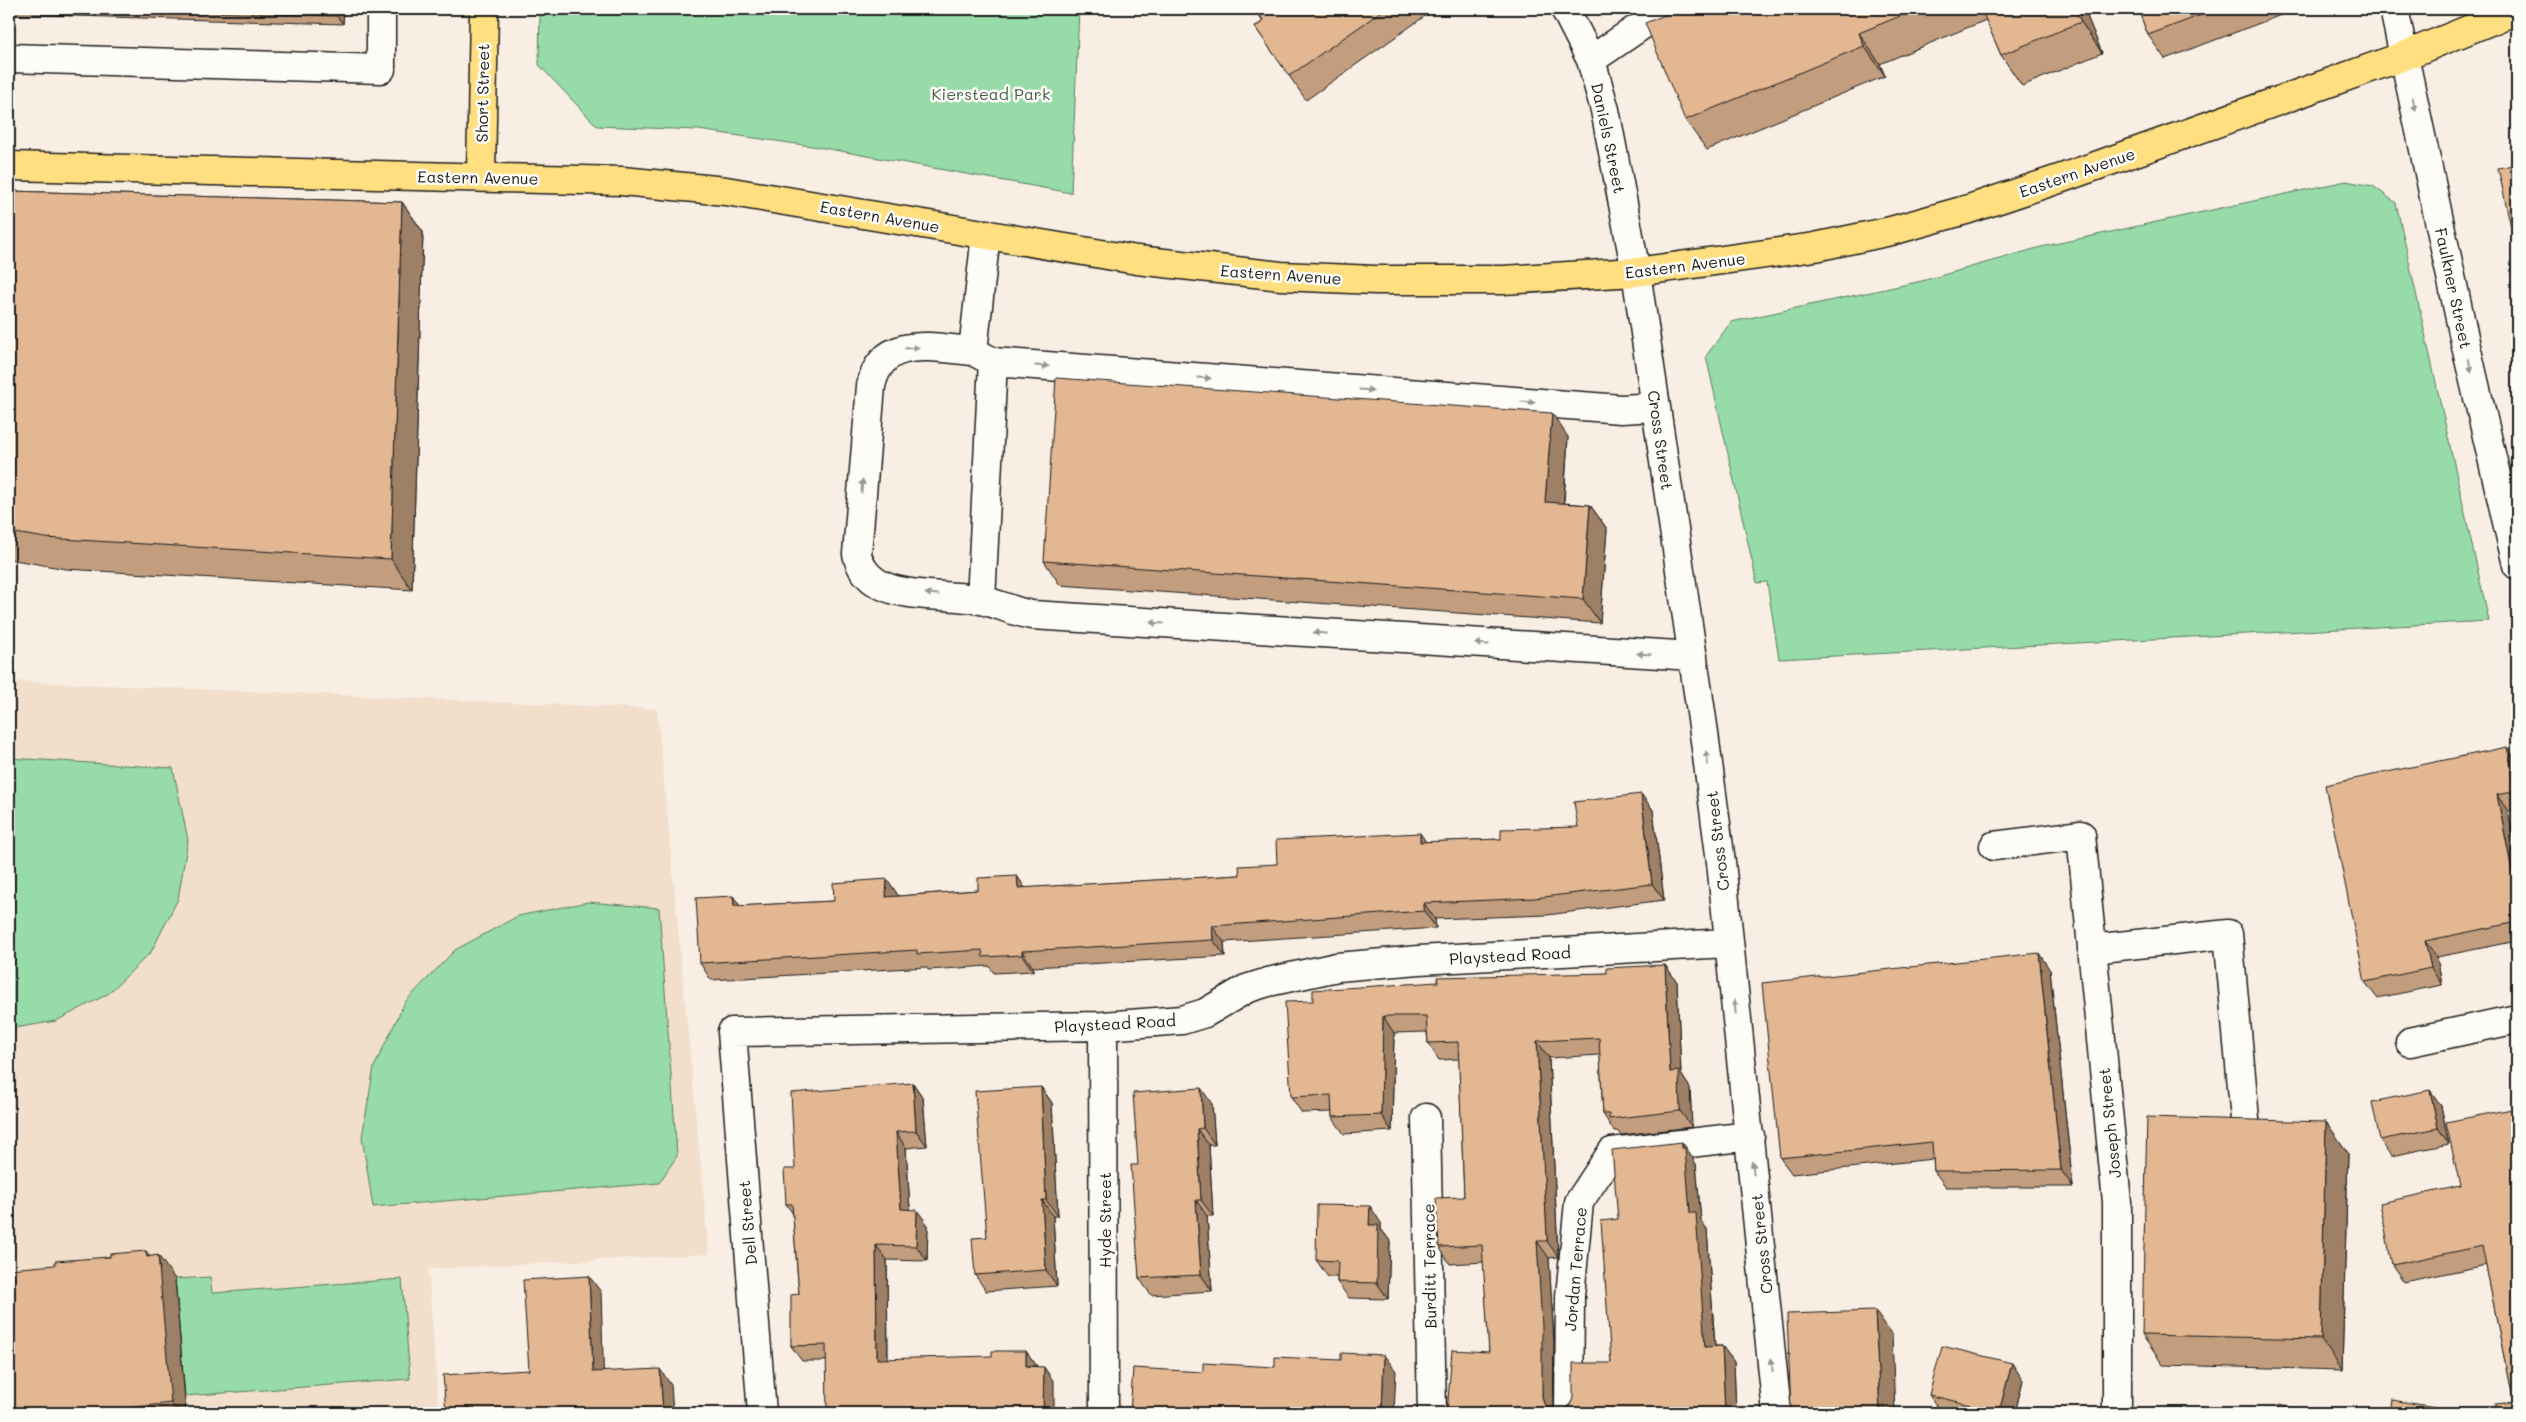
<svg xmlns="http://www.w3.org/2000/svg" width="2526" height="1422" viewBox="0 0 2526 1422" font-family="Mali,sans-serif">
	<style>
		.built { fill: #f1decb }
		.green { fill: #96dba8; stroke: #597c62 }
		.lines { fill: none; stroke-linecap: round; stroke-linejoin: round }
		.minor-casing { stroke: #1c1c1c; stroke-width: 31 }
		.major-casing { stroke: #1c1c1c; stroke-width: 31 }
		.minor { stroke: #fdfcf7; stroke-width: 28 }
		.major { stroke: #ffdf80; stroke-width: 28 }
		.wall { fill: #c29d7e; stroke: #1c1c1c }
		.shaded-wall { fill: #9e8066; stroke: #1c1c1c }
		.building { fill: #e2b792; stroke: #1c1c1c }
		.oneway { fill: #989794 }
		.labels { text-anchor: middle; dominant-baseline: central; stroke-width: 5; stroke-linejoin: round; paint-order: stroke }
		.street-label { font-size: 16px; fill: #1c1c1c; stroke: #fdfcf7 }
		.park-label { font-size: 16px; fill: #475f4d; stroke: #fdfcf7 }
	</style>
	<rect width="100%" height="100%" fill="#f8eee3"/>
	<filter id="ink" filterUnits="userSpaceOnUse"><feTurbulence type="fractalNoise" baseFrequency=".02" numOctaves="2"/><feDisplacementMap in="SourceGraphic" scale="10" xChannelSelector="R" yChannelSelector="G"/><feConvolveMatrix kernelMatrix="1 2 1 2 8 2 1 2 1" color-interpolation-filters="sRGB"/></filter>
	<g filter="url(#ink)">
		<path class="built" d="M9,681l648,28 52,545 -281,15 11,144h-430z"/>
		<path class="green" d="M540,9h539l-8,184 -253,-46 -120,-17 -101,-4 -58,-61z
			M2346,181l27,5 23,17 93,418 -710,38 -12,-77 -10,1 -51,-227 25,-34 191,-41 119,-34z
			M9,758l164,10 15,72 -10,59 -27,53 -43,42 -52,27 -47,8z
			M588,902l71,6 18,248 -18,27 -286,24 -11,-70 12,-70 31,-65 50,-52 63,-34z
			M210,1277l2,16 190,-14 8,100 -225,17 -10,-117z"/>
		<g class="lines">
			<g class="minor-casing">
				<path id="minor" d="M1565,9l26,51 14,50 31,162 67,454 18,136 56,551
					M2394,9l71,333 52,223
					M9,58l372,11v-60
					M1591,60l75,-51
					M986,234l-13,117 20,11 628,47 35,-2
					M973,351c-40,-3 -91,-17 -102,35l-14,168c11,51 83,37 123,46 18,3 33,12 52,15l661,41
					M981,600l12,-238
					M1994,846l87,-11 36,367v211
					M2092,949l136,-15 18,196
					M1103,1026l1,387
					M2410,1042l107,-23
					M1426,1118l6,295
					M762,1413l-30,-381 371,-6 79,-6 23,-7 41,-24 22,-7 69,-15 82,-7 309,-17
					M1569,1413l1,-117 9,-94 33,-50 138,-16"/>
			</g>
			<g class="major-casing">
				<path id="major" d="M9,166l613,15 104,10 411,69 144,16 94,4h128l133,-8 179,-25 76,-16 78,-22 96,-32 339,-121 113,-46
					M481,176l3,-167"/>
			</g>
			<use href="#minor" class="minor"/>
			<use href="#major" class="major"/>
		</g>
		<path class="wall" d="M9,9h335l-1,15 -334,-10z
			M1255,9h180l-129,91 -51,-73 8,-6z
			M1680,9h404l18,44 -80,33 -21,-31 -15,-35 -106,44 5,12 -178,74 -22,-30z
			M2138,9h159l-132,50 -17,-24z
			M9,191l393,11 21,30 -11,358 -346,-21 -57,-10z
			M1568,437l-4,66 26,2 17,24 -7,94 -540,-38 -16,-24z
			M2507,747l10,15v47l-9,2 9,45v85l-80,16 5,28 -65,13 -12,-16z
			M1641,794l12,16 11,90 -117,15 -112,4 1,9 -212,14 1,14 -192,11v4l-39,2 -5,-7 -61,4 -2,-3 -215,13 -11,-17 33,-67 7,10 94,-5 53,-22 11,17 80,-6 39,-14 8,12 215,-13 37,-11 149,-22 75,-3 77,-12z
			M1665,965l12,17 4,92 9,14 2,39 -71,8 -4,-4h-3l-11,-17 -3,-59 -51,3 9,195v4l-9,1 5,84 -1,69 4,1 8,-2 46,-47 7,-144 64,-77 11,16v2l3,4 5,57 6,8 8,117h7l12,16 2,51h-289l42,-61 -5,-90 -34,2 -11,-17 25,-50 -5,-138 -20,1 -11,-17 -1,-11 -33,1 -2,98 -48,3 -12,-17v-5l-30,1 -11,-16 22,-96 294,-28z
			M2050,970l23,217h-127l-12,-16 -1,-12 -141,15 -12,-16z
			M913,1083l10,15 4,48 -21,2 4,61 18,16 -1,36 -40,-1 1,99 149,7 17,16 -228,-21h-24l-11,-15 8,-52 -6,-80 -7,-10 9,-35z
			M1041,1087l11,16 6,113h-5l4,70 -71,5 -11,-16 12,-38z
			M2430,1090l11,16 8,38 -58,12 -11,-16z
			M1212,1104l3,41h-6l4,71h-6l5,75 -61,4 -12,-17 -1,-113z
			M2517,1108l-4,294 -27,-137 -82,17 -12,-17 68,-79z
			M2326,1122l22,31 -6,217 -179,-5 -21,-30z
			M1381,1223v6l9,12 -2,58 -39,-1 -12,-16v-5h-9l-12,-17z
			M146,1251l4,6 25,22 11,134h-177l46,-148z
			M2023,1380l-8,33h-66l-9,-2 -11,-16z"/>
		<path class="shaded-wall" d="M338,9h6l-1,15 -6,-8z
			M2075,9h9l18,44 -21,-31z
			M1859,33l21,31 5,12 -21,-30z
			M402,202l21,30 -11,358 -21,-31z
			M1552,413l16,24 -6,89 -17,-24z
			M1590,505l17,24 -7,94 -17,-24z
			M2507,747l10,15v31l-1,-2z
			M1641,794l12,16 11,90 -12,-16z
			M2497,795l11,16 9,45v40z
			M1420,833l11,16 -11,-7z
			M1017,876l11,16 -10,-4z
			M887,879l11,16v18l-12,-16z
			M733,896l11,16 -10,-6z
			M1424,903l11,16 1,9 -12,-17z
			M1212,926l12,16 1,14 -12,-16z
			M2425,941l12,16 5,28 -11,-17z
			M1022,951l11,16v4l-11,-16z
			M2039,953l11,17 23,217 -12,-17z
			M1665,965l12,17 4,92 9,14 2,39 -12,-16 -10,-39z
			M1383,1016l11,17 -2,98 -11,-16z
			M1537,1041l12,17 9,199 -11,-16z
			M913,1083l10,15 4,48 -11,-15z
			M1041,1087l11,16 6,113 -12,-16z
			M1201,1088l11,16 3,41 -12,-17z
			M2430,1090l11,16 8,38 -11,-16z
			M2326,1122l22,31 -6,217 -21,-31z
			M1197,1129l12,16 4,71 -12,-16z
			M896,1132l10,16 5,76 -10,-15z
			M1682,1142l11,16v2l3,4 5,57 6,8 9,134 -11,-16z
			M1042,1200l11,16 4,70 -11,-16z
			M1196,1200l11,16 5,75 -11,-16z
			M1370,1206l11,17v6l9,12 -2,58 -11,-16 -8,-58z
			M917,1210l11,15 -1,36 -11,-15z
			M1537,1241l12,17 5,84 -1,71h-3l-6,-9 -2,-7z
			M876,1245l11,15 1,114 -11,-15z
			M146,1251l14,19 -2,-15 17,24 11,134h-8l-7,-10 -24,-146z
			M589,1276l12,16 3,97 -11,-17z
			M1875,1311l17,24 3,78h-15z
			M1722,1346l12,16 2,51h-11z
			M1026,1351l11,15h-11z
			M1384,1355l12,16 -2,42h-12z
			M2012,1363l11,17 -8,33h-15l-1,-1z
			M1044,1367l10,15v31h-11z
			M660,1369l11,16 2,28h-10z
			M2435,1407l4,6h-5z"/>
		<path class="building" d="M107,9h231l-1,7z
			M1255,9h130l-96,67 -34,-49 9,-6z
			M1680,9h237l-58,24 5,13 -179,74 -40,-97z
			M1981,9h94l6,13 -80,33z
			M2138,9h79l-69,26z
			M2517,164v90l-19,-86z
			M9,191l393,11 -11,357 -346,-21 -36,-6z
			M1056,378l496,35 -7,89 45,3 -7,94 -539,-38z
			M2507,747l9,44 -19,4 20,101v26l-92,19 6,27 -66,14 -40,-197z
			M1641,794l11,90 -117,14 -111,5v8l-212,15 1,14 -191,11v4l-39,2 -1,-7 -65,4v-4l-217,13 -4,-65 37,-2 1,10 100,-5 -1,-18 54,-4 -1,18 92,-7v-12l39,-2 1,12 222,-13 -1,-9 38,-2 -1,-24 144,-7v9l81,-3v-10l77,-2 -4,-25z
			M2039,953l22,217 -127,1 -2,-29 -152,16 -18,-175z
			M1665,965l5,107 9,-1 1,40 -71,8v-5h-6l-4,-76 -62,3 10,196v4h-10l5,85v71l2,7 5,6 8,2 8,-2 6,-5 2,-8v-34h38l-10,-142 17,-2 -6,-69 70,-8v6h3l5,65h6l9,134 17,-1 3,67h-278l5,-63 37,2 -7,-107 -43,2 -3,-49 28,-1 -6,-155 -30,1 -2,-27h-43l-2,99 -49,2 -1,-22 -40,2 -6,-95 28,-1v-11l125,-8 -1,-5 170,-4v-5z
			M913,1083l3,48 -20,1 5,77 16,1 -1,36 -40,-1 1,114 115,-3v-5h34v15l18,1 -1,46h-216l-1,-68 -35,1v-51l8,-1 -7,-90h-6l-2,-35h11l-4,-76z
			M1041,1087l5,113h-4l4,70 -71,5 -3,-37 15,-1 -12,-146z
			M1201,1088l2,40 -6,1 4,71h-5l5,75 -62,3 -8,-113h7l-5,-72z
			M2430,1090l8,38 -58,12 -8,-38z
			M2517,1108v305h-20l-1,-9 17,-2 -31,-156 -90,19 -12,-62 80,-17 -14,-64z
			M2147,1117l179,5 -5,217 -179,-4z
			M1317,1205l53,1 -1,19h9l-1,58 -40,-1 1,-21 -22,-1z
			M146,1251l1,6 11,-2 13,148 -87,10h-75v-144l46,-4v-4l55,-4v-3z
			M589,1276l4,96 67,-3 3,44h-217l-3,-38 86,-5 -6,-90z
			M1875,1311l5,102h-89l-4,-99z
			M1942,1346l70,17 -13,49 -70,-17z
			M1341,1353l43,2 -2,58h-252l3,-45 70,4v-9l72,4v-10l66,3z
			M2392,1400l43,7 -1,6h-44z
			M2278,1405l41,8h-42z"/>
		<defs><path id="oneway-solid" d="M-6-.8H1V-3.2L6.5 0L1 3.2V.8H-6Z" transform="scale(1.25)"/></defs>
		<g class="oneway">
			<use href="#oneway-solid" transform="translate(2414 104) rotate(78)"/>
			<use href="#oneway-solid" transform="translate(912 348) rotate(-3)"/>
			<use href="#oneway-solid" transform="translate(2470 365) rotate(77)"/>
			<use href="#oneway-solid" transform="translate(1042 366) rotate(4)"/>
			<use href="#oneway-solid" transform="translate(1204 378) rotate(4)"/>
			<use href="#oneway-solid" transform="translate(1366 390) rotate(4)"/>
			<use href="#oneway-solid" transform="translate(1528 402) rotate(4)"/>
			<use href="#oneway-solid" transform="translate(862 486) rotate(-85)"/>
			<use href="#oneway-solid" transform="translate(932 594) rotate(-174)"/>
			<use href="#oneway-solid" transform="translate(1157 623) rotate(-176)"/>
			<use href="#oneway-solid" transform="translate(1320 633) rotate(-176)"/>
			<use href="#oneway-solid" transform="translate(1482 644) rotate(-176)"/>
			<use href="#oneway-solid" transform="translate(1644 654) rotate(-176)"/>
			<use href="#oneway-solid" transform="translate(1707 758) rotate(-97)"/>
			<use href="#oneway-solid" transform="translate(1735 1007) rotate(-96)"/>
			<use href="#oneway-solid" transform="translate(1753 1168) rotate(-96)"/>
			<use href="#oneway-solid" transform="translate(1772 1365) rotate(-96)"/>
		</g>
	</g>
	<g class="labels">
		<g class="street-label">
			<text transform="translate(482 93) rotate(-89)">Short Street</text>
			<text transform="translate(1609 138) rotate(78)">Daniels Street</text>
			<text transform="translate(2077 172) rotate(-19)">Eastern Avenue</text>
			<text transform="translate(478 177) rotate(1)">Eastern Avenue</text>
			<text transform="translate(880 216) rotate(10)">Eastern Avenue</text>
			<text transform="translate(1685 265) rotate(-7)">Eastern Avenue</text>
			<text transform="translate(1281 274) rotate(4)">Eastern Avenue</text>
			<text transform="translate(2454 288) rotate(78)">Faulkner Street</text>
			<text transform="translate(1661 440) rotate(82)">Cross Street</text>
			<text transform="translate(1717 841) rotate(-97)">Cross Street</text>
			<text transform="translate(1510 955) rotate(-3)">Playstead Road</text>
			<text transform="translate(1115 1023) rotate(-3)">Playstead Road</text>
			<text transform="translate(2109 1123) rotate(-96)">Joseph Street</text>
			<text transform="translate(1104 1220) rotate(-90)">Hyde Street</text>
			<text transform="translate(747 1223) rotate(-95)">Dell Street</text>
			<text transform="translate(1761 1244) rotate(-96)">Cross Street</text>
			<text transform="translate(1429 1266) rotate(-91)">Burditt Terrace</text>
			<text transform="translate(1575 1269) rotate(-85)">Jordan Terrace</text>
		</g>
		<g class="park-label">
			<text x="991" y="93">Kierstead Park</text>
		</g>
	</g>
	<rect width="2526" height="1422" fill="none" stroke="#fdfcf7" stroke-width="30"/>
	<rect x="15" y="15" width="2496" height="1392" fill="none" stroke="#1c1c1c" stroke-width="2" filter="url(#ink)"/>
</svg>
